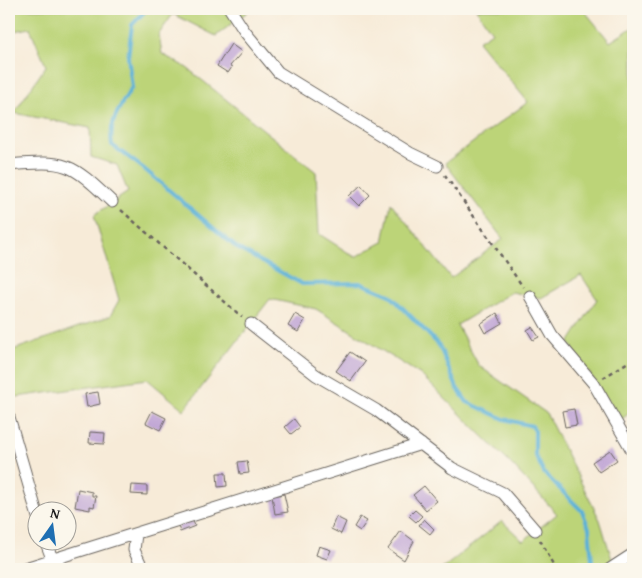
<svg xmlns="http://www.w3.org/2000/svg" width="642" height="578" viewBox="0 0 642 578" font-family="'Gentium Book Plus',serif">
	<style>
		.green { fill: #bcd478; stroke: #6c784a }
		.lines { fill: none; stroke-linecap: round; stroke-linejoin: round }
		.stream { stroke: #5ab1d7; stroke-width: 4 }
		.building { fill: #c0a5d5 }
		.minor-casing { stroke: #69645e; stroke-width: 13 }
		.path { stroke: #69645e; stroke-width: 2.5; stroke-dasharray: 4 4; stroke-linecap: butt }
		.minor { stroke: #fff; stroke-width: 11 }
	</style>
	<rect width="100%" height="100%" fill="#fbf7ec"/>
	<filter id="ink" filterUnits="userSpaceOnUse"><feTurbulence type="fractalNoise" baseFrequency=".02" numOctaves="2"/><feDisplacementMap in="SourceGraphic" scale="10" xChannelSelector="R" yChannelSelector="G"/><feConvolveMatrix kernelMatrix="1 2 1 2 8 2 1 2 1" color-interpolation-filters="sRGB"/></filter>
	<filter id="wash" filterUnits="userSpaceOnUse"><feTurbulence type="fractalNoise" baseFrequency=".0096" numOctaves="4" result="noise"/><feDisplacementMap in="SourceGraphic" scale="20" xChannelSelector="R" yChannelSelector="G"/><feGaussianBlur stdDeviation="1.12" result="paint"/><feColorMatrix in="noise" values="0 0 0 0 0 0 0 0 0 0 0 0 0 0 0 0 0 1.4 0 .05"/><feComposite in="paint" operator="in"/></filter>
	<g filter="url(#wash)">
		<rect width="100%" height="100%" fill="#f7ebd8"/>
		<path class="green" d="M9,9h242l-35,27 -43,-22 -14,20 3,20 25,14 129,104 3,62 36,23 28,-15 8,-39 60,75 52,-39 -58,-76 83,-61 -50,-61 14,-9 -16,-23h107l27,33 23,-15v383l-12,10 -52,-77 28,-44 -16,-24 -40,23 -29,-6 -55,33 22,41 67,47 54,107 15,49h-173l60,-48 21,20 34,-27 -42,-46 -94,-93 -105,-66 -46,-10 -86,111 -37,-31 -138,19 1,-47 100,-35 9,-16 -25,-85 34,-23 -11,-27 -26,-8 -1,-29 -76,-15 32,-47 -16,-38 -21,4z"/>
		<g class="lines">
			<path class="stream" d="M147,9l-15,16 -4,32 4,30c-12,20 -24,35 -20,58l31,23 94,80 65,36 58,-1 30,12 49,50 18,43 10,14 37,17 28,7 3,5v23l9,19 38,38 7,17 3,33 3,8"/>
		</g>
		<g id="blocks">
			<path class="building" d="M231,44l11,8 -12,14 2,1 -4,6 -11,-7z
				M361,185l9,10 -11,11 -10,-10z
				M497,313l5,10 -17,10 -5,-9z
				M295,314l10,6 -7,12 -10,-6z
				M532,327l7,10 -6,3 -6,-10z
				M350,352l15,10 -14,19 -15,-10z
				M98,392l2,12 -13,3 -2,-13z
				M574,409l3,16 -12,2 -3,-16z
				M152,411l14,7 -6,12 -14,-7z
				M294,419l6,8 -9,7 -6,-7z
				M90,432l15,1 -1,11 -15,-1z
				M610,450l7,10 -18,12 -7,-10z
				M247,461l2,12 -9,1 -2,-12z
				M217,473h9l1,13 -9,1z
				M132,485l15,1v9l-16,-1z
				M424,486l13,15 -11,9 -13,-15z
				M78,489l14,3v4h4l-2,11 -4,-1v4l-15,-3z
				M284,494l4,18 -13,2 -3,-18z
				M415,510l7,6 -6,6 -7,-6z
				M336,517l10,5 -5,12 -10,-5z
				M360,517l7,4 -7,10 -6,-4z
				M424,519l10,10 -4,5 -11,-9z
				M193,521l2,5 -15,6 -2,-6z
				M401,531l13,10 -10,19 -16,-11z
				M319,546l12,4 -4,9 -11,-4z"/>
		</g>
	</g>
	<g filter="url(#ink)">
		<use href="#blocks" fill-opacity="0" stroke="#69645e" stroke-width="1"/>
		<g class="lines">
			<g class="minor-casing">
				<path id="minor" d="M230,9l15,23 33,40 132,81 27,13
					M9,165c58,-5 61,-3 103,37
					M530,296l22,39 42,49 39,68
					M251,324l65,51 60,35 76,58 51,25 32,37
					M9,417l29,100
					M136,534l-2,16 9,19
					M45,540l11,29
					M22,569l399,-125
					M610,569l23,-15"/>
			</g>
			<path class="path" d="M445,175l78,112
				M121,210l121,107
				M603,378l30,-19
				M540,540l16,29"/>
			<use href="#minor" class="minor"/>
		</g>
	</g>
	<rect width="642" height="578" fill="none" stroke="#fbf7ec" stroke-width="30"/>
	<g transform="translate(52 526) rotate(14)"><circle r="24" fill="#fbf7ec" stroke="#a29f99"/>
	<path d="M0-4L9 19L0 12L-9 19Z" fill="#1f6fb2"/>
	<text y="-8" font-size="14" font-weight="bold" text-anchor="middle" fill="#1c1c1c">N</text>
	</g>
</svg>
